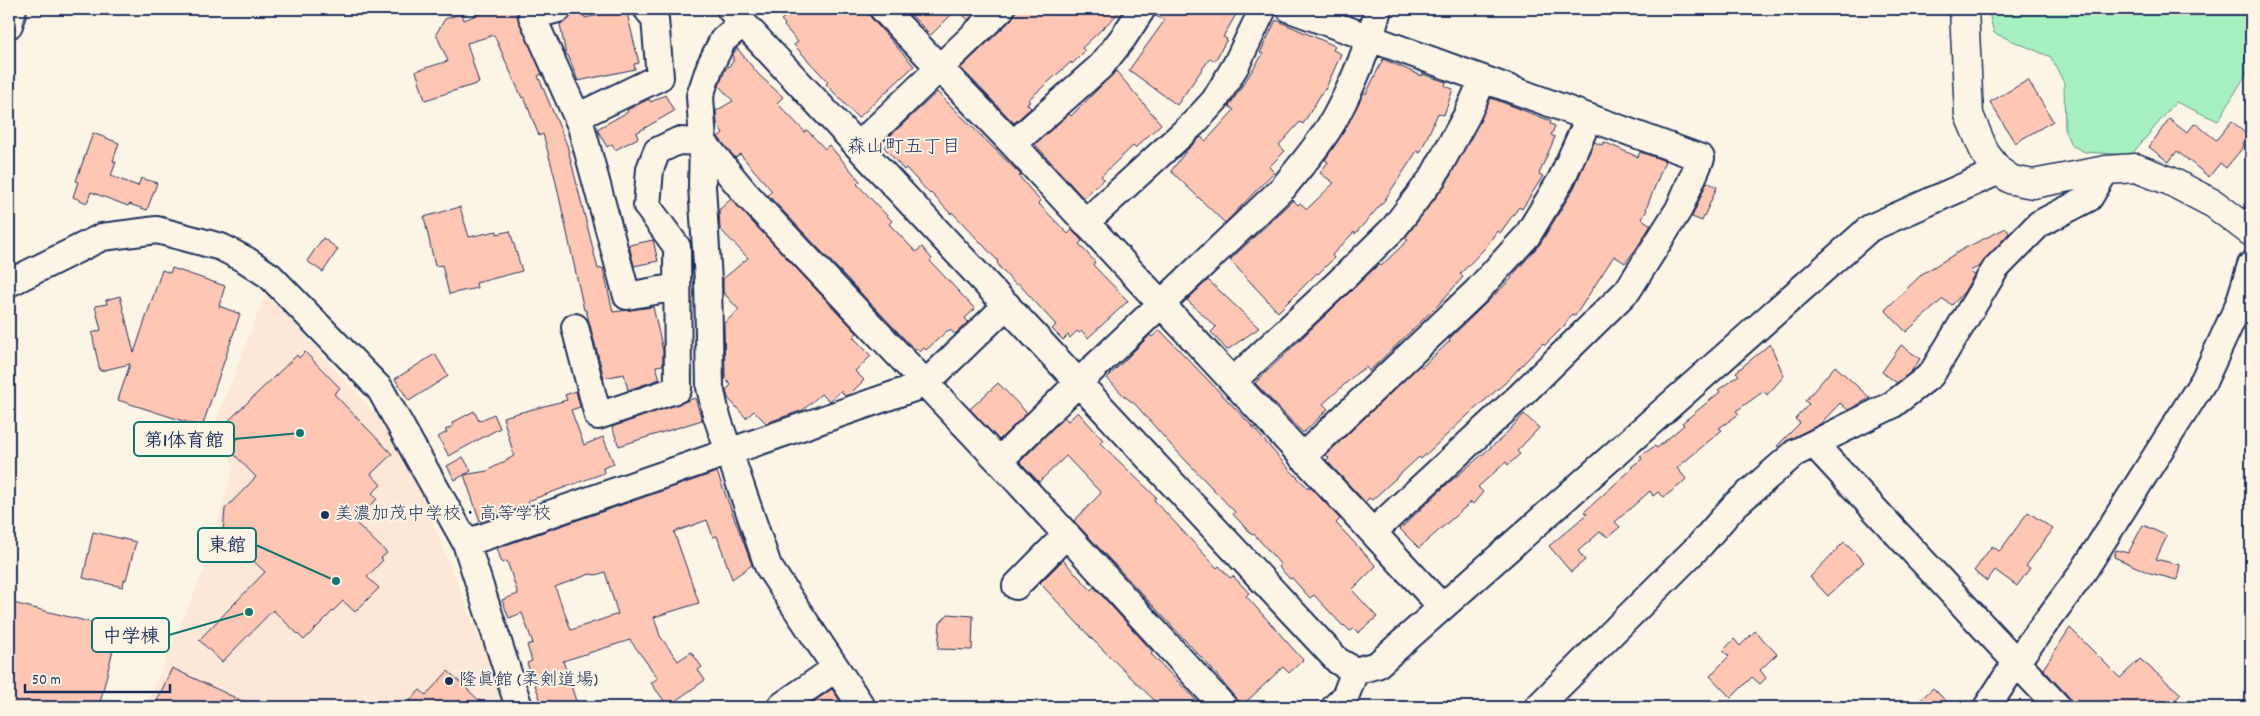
<svg xmlns="http://www.w3.org/2000/svg" width="2260" height="716" viewBox="0 0 2260 716" font-family="Dekko,'Klee One',sans-serif">
	<style>
		.built { fill: #fde7d6 }
		.green { fill: #a7f1c0; stroke: #61908f }
		.building { fill: #ffc6b4; stroke: #1b2f5e; fill-rule: evenodd }
		.lines { fill: none; stroke-linecap: round; stroke-linejoin: round }
		.minor-casing { stroke: #1b2f5e; stroke-width: 30 }
		.major-casing { stroke: #1b2f5e; stroke-width: 31 }
		.minor { stroke: #fcf5e5; stroke-width: 26 }
		.major { stroke: #fcf5e5; stroke-width: 28 }
		.poi-dot { fill: #1b2f5e; stroke: #fcf5e5; stroke-width: 2 }
		.labels { text-anchor: middle; dominant-baseline: central; stroke-width: 4; stroke-linejoin: round; paint-order: stroke }
		.poi-label { font-size: 18px; fill: #1b2f5e; stroke: #fcf5e5; text-anchor: start }
		.neighbourhood-label { font-size: 19px; fill: #1b2f5e; stroke: #fcf5e5 }
		.leader { fill: none; stroke: #0f766e; stroke-width: 2 }
		.callout-dot { fill: #0f766e; stroke: #fcf5e5; stroke-width: 2 }
		.callout { fill: #fcf5e5; stroke: #0f766e; stroke-width: 2 }
		.callout-label { font-size: 19px; text-anchor: middle; font-weight: bold; fill: #1b2f5e }
	</style>
	<rect width="100%" height="100%" fill="#fcf5e5"/>
	<filter id="ink" filterUnits="userSpaceOnUse"><feTurbulence type="fractalNoise" baseFrequency=".02" numOctaves="2"/><feDisplacementMap in="SourceGraphic" scale="10" xChannelSelector="R" yChannelSelector="G"/><feConvolveMatrix kernelMatrix="1 2 1 2 8 2 1 2 1" color-interpolation-filters="sRGB"/></filter>
	<g filter="url(#ink)">
		<path class="built" d="M266,292l135,151 90,223 13,41h-359l61,-141 28,-102 -23,-30z"/>
		<path class="green" d="M1988,9h263v57l-33,55 -42,-19 -45,53 -46,-3 -14,-7 -6,-14 -1,-48 -13,-26 -57,-24z"/>
		<path class="building" d="M491,9h23l28,65 -4,2 29,69 31,124 5,-1 10,44 40,-5 10,44v14l-7,1 4,13 -32,11 -4,-16 -20,4 -18,-68h-2l-29,-132 -12,-44 -4,2 -15,-39 -2,1 -28,-63 -27,8 12,40 -54,17 -9,-29 32,-10 -12,-27 9,-15 17,-6 2,7z
			M626,9l13,54 -5,1 1,5 -57,12 -10,-26h-2l-6,-31 8,-4 3,-4 13,-3 1,5z
			M795,9h72l5,10 42,47 -56,52 -32,-34 2,-2 -34,-37 4,-3 -14,-16 1,-2 -4,-4z
			M905,9h72l1,1 -10,10 -11,-11 -26,26z
			M1017,9h106l-41,39 3,3 -13,13 -1,-2 -43,38 2,2 -3,2 4,4 -17,15 -53,-55 50,-48z
			M1157,9h82l-16,28 4,2 -12,22 -5,-3 -33,47 -48,-35 36,-50 -10,-4z
			M1276,20l59,26 -2,4 8,4 -16,36 -1,-1 -21,35 -3,-2 -21,23 6,6 -16,16 5,5 -49,51 -54,-52 16,-21 14,-13 5,4 28,-31 -5,-4 34,-52 -3,-1z
			M737,48l22,27 24,22 -6,6 28,29 2,-2 18,19 4,-4 31,36 -3,3 35,37 -3,3 27,28 6,-5 10,12 -2,2 45,48 -10,9 3,4 -13,12 -5,-4 -3,1 -21,19 -2,-2 -4,4 -4,-4 -1,2 -147,-155 4,-4 -32,-37 -5,4 -17,-21 5,-4 -6,-10 -1,-12 17,-10 -14,-15 6,-16 8,-8v-8z
			M1383,59l39,17v-2l24,8 -1,4 8,3 -9,26 -6,-2 -18,40 -3,-2 -33,50 -29,33 -1,-2 -22,23 2,3 -16,16 -1,-1 -39,39 -48,-52 63,-60 5,5 2,-2 7,6 27,-26 -14,-10 8,-11 -3,-2 18,-27 21,-41 2,2z
			M1116,71l45,53 -26,24 -2,-2 -32,30 3,3 -21,19 -48,-54 34,-30 2,2z
			M2028,80l25,41 -38,22 -25,-41z
			M937,92l84,83 -2,1 21,25 -2,2 30,31 4,-4 10,11 -3,3 16,18 -2,3 35,36 -40,37 -6,-7 -3,2 -2,-2 -7,7 -2,-3 -5,5 -11,-11 4,-4 -38,-42 -2,2 -16,-17 -3,-6 1,-1 -46,-49 -1,2 -20,-21 -1,1 -24,-26 -2,2 -20,-23 8,-7 -3,-3z
			M665,95l9,16 -38,22 2,5 -23,12 -3,-6 -5,3 -10,-18 31,-17 -1,-2 22,-11 2,3z
			M1491,98l60,23 -1,3 5,2 -4,9 4,2 -16,37 4,2 -21,33 -3,-2 -19,26 -3,-2 -12,17 -25,26 3,3 -24,27 -61,59 -9,8 -3,-4 -9,6 -34,31 5,5 -25,24 -48,-50 124,-119 2,2 27,-26 -3,-2 41,-54z
			M2169,119l18,14 8,-10 21,17 16,-19 16,15 -5,6 1,4 -18,22 -6,-5 -11,14 -32,-26 -8,11 -20,-15z
			M93,133l26,10 -6,18 3,1 -5,14 27,10 3,-8 16,5 -10,27 -18,-6 -1,2 -37,-14 -4,11 -14,-6 5,-15 -2,-1z
			M1594,142l8,3 2,-3 34,15 2,-5 25,9 -19,48 1,1 -5,9 9,6 -15,24 -11,14 -11,-7 -39,60 -3,-2 -8,12 -19,19 -2,-2 -38,40 -36,31 -48,45 -2,-2 -47,43 -3,-2 -4,4 -39,-42 3,-2 -3,-3 94,-90 2,2 28,-26 -1,-2 63,-61 -1,-1 29,-33 34,-56z
			M1707,182l10,5 -15,34 -10,-4z
			M731,199l126,134 -4,4 18,19 -16,15 9,9 -14,14 -5,2 -4,-5 -11,10 -9,-7 -18,16 -37,13 -12,-12 -8,7 -18,-20 -2,-8 5,-5 -6,-6 -1,-56 15,-13 -16,-18v-13l25,-21 -28,-29 -1,-19z
			M460,207l9,30 28,-6v3l13,-3 12,40 -46,12 1,5 -28,6 -7,-29 -7,1 -11,-49z
			M2006,228l3,5 -29,33 -10,5 4,4 -10,17 -12,13 -9,-6 -37,33 -21,-22 37,-36 41,-25z
			M323,238l15,11 -15,23 -16,-11z
			M653,240l5,21 -24,5 -5,-21z
			M172,268l53,18 -6,20 21,8 -38,113 -84,-27 12,-36 -30,7 -4,-18 -4,-20 9,-3 -6,-24 12,-2 -1,-4 14,-4 14,57 28,-83 8,3z
			M1208,280l51,48 -32,22 -16,-18 5,-5 -29,-27z
			M1160,330l91,95 37,43 20,20 1,-2 31,33 -4,4 40,43 -24,24 25,27 -19,16 -4,-5 -4,3 -6,-6 -1,1 -29,-31 -4,3 -18,-20 -2,1 -11,-12 2,-2 -27,-31 -2,1 -19,-21 2,-2 -65,-68 -35,-40 -11,-8 -17,-18 43,-43 2,2z
			M1770,344l14,32 -17,19 -3,-4 -28,20 3,3 -20,14 3,2 -45,38 9,11 -6,6 -16,12 -6,-5 -5,4 -3,-5 -35,31 5,5 -12,10 -8,-5 -22,19 7,9 -14,12 -22,-26 38,-32 -3,-2 49,-44 -2,-1 11,-8 -2,-3 15,-10 2,2 27,-23 -2,-2 38,-31 -2,-2 21,-15 -3,-3z
			M1901,345l19,14 -10,14 -13,10 -15,-11z
			M305,352l35,36 -6,6 58,60 -21,20 10,11 -9,8 5,6 -23,22 33,32 -6,5 2,2 -16,17 12,11 -24,24 -12,-11 -39,39 -31,-30 -51,52 -23,-22 66,-68 -42,-40 2,-23 31,-32 -28,-29 10,-9 -15,-13 74,-71 2,3z
			M435,354l13,22 -39,25 -14,-22z
			M1835,366l35,32 -22,12 -8,-7 -20,21 -32,16 -9,7 -2,-1 23,-23 -5,-4 14,-15 -4,-3z
			M998,383l29,30 -28,27 -29,-31z
			M576,391l4,16 -9,3 13,35 19,-8 11,27 -11,4 1,5 -76,28 1,4 -49,16 -16,-46 23,-4 27,-15 -11,-39 64,-17 -2,-5z
			M695,398l7,22 -83,26 -7,-19z
			M474,411l5,10 15,-7 6,14 -51,28 -11,-19 9,-5 -2,-2 8,-4 -1,-3z
			M1078,412l25,28 -3,3 56,54 -2,3 63,68 2,-2 11,12 3,-2 16,17 -3,3 57,64 -14,13 -6,-6 -39,37 -8,-5 -24,-30 -138,-148 27,-28 -35,-37 -27,26 -19,-20 44,-45 4,4z
			M1524,414l15,14 -22,23 3,3 -12,11 -2,-3 -28,25 5,5 -10,12 -2,-2 -52,46 -19,-19 45,-43 57,-48z
			M463,457l8,14 -16,9 -8,-14z
			M717,472l35,93 -20,14 -15,-43 -4,1 -6,-17 -33,12 25,71 -45,14 6,19 18,25 13,-9 11,15 -4,3 7,10 -37,26 -17,-23 7,-5 -28,-38 -67,21 15,46h-35l-16,-44 5,-2 -5,-16 6,-2 -11,-30 -13,5 -7,-18 16,-6 -11,-33 -5,2 -5,-15zM605,572l13,42 -47,16 -16,-43 35,-13 6,1z
			M2028,512l25,17 -27,37 4,2 -13,18 -22,-16 -8,11 -13,-10 18,-25 7,5 3,-3z
			M2143,525l24,11 -11,23 24,6 -3,15 -27,-7 -36,-16 2,-7 12,3z
			M93,532l43,10 -10,38h-2l-1,7 -40,-9z
			M1844,542l20,20 -36,34 -18,-19z
			M1063,560l28,30 3,-3 59,65 -2,2 52,53h-42l-69,-68 -52,-56z
			M9,602l109,27 -19,78h-90z
			M948,614l25,2 -1,34 -34,-1 2,-26z
			M2070,628l50,50 20,-19 41,35 -13,13h-95l-4,-10 -26,-28z
			M1755,631l22,23 -17,16 6,8 -6,6 -8,-7 -21,21 -21,-22 19,-20 -6,-5 11,-12 6,7z
			M172,668l51,24 32,15h-101z
			M448,671l38,36h-82l16,-17 6,5z
			M1933,688l19,19h-39z
			M832,689l12,18h-38z"/>
		<g class="lines">
			<g class="minor-casing">
				<path id="minor" d="M558,9l-26,7 49,110 46,170 50,-9
					M730,9l608,652 17,10 22,-6 493,-437 129,-57
					M883,9l130,135 428,462
					M1290,9l411,149 -22,51 -51,81 -108,106 -147,136
					M743,23l-20,17 -13,26 -10,30 3,46 -1,44 6,95 2,106 6,27 52,152 94,141
					M9,25l4,-16
					M577,117l83,-40 -5,-58 -8,-10
					M1013,144l88,-78 22,-28 19,-29
					M859,145l142,-136
					M1085,223l109,-100 21,-23 21,-35 27,-56
					M9,283l93,-46 55,-7 64,17 25,13 24,16 110,113 86,154 53,164
					M575,327l23,89 80,-27 -1,-142 -30,-41 3,-37 7,-18 21,-10 25,1 43,52 253,267 225,246
					M1233,381l104,-97 57,-56 39,-51 34,-62 16,-36
					M1814,444l244,263
					M1302,457l174,-165 51,-56 34,-56 28,-62
					M999,461l80,-79 204,-194c18,-23 39,-46 53,-72 18,-34 33,-70 42,-107
					M466,543l459,-159 82,-79
					M1016,586l49,-50
					M780,707l56,-39
					M1335,707l10,-10 10,-26
					M1538,707l163,-163 34,-39 60,-52 97,-48 39,-30 65,-107 43,-44 50,-26 17,-28
					M1987,707l30,-46 64,-86 123,-195 35,-76 12,-39"/>
			</g>
			<g class="major-casing">
				<path id="major" d="M1964,9l5,106 16,38 14,18 13,9 21,4 73,-14 30,-2 34,13 44,23 37,28"/>
			</g>
			<use href="#minor" class="minor"/>
			<use href="#major" class="major"/>
		</g>
	</g>
	<g class="poi-dot">
		<circle cx="325" cy="515" r="5"/>
		<circle cx="449" cy="681" r="5"/>
	</g>
	<g class="labels">
		<g class="poi-label">
			<text x="335" y="515">美濃加茂中学校・高等学校</text>
			<text x="459" y="681">隆眞館 (柔剣道場)</text>
		</g>
		<g class="neighbourhood-label">
			<text x="904" y="148">森山町五丁目</text>
		</g>
	</g>
	<path class="leader" d="M300 433L234 439M336 581L256 545M249 612L169 635"/>
	<g class="callout-dot">
		<circle cx="300" cy="433" r="5"/>
		<circle cx="336" cy="581" r="5"/>
		<circle cx="249" cy="612" r="5"/>
	</g>
	<g class="callout">
		<rect x="134" y="422" width="100" height="34" rx="5"/>
		<rect x="198" y="528" width="58" height="34" rx="5"/>
		<rect x="92" y="618" width="77" height="34" rx="5"/>
	</g>
	<g class="callout-label">
		<text x="184" y="446">第1体育館</text>
		<text x="227" y="551">東館</text>
		<text x="131" y="642">中学棟</text>
	</g>
	<rect width="2260" height="716" fill="none" stroke="#fcf5e5" stroke-width="30"/>
	<rect x="15" y="15" width="2230" height="686" fill="none" stroke="#1b2f5e" stroke-width="2" filter="url(#ink)"/>
	<path d="M25 684v8h145v-8" fill="none" stroke="#1b2f5e" stroke-width="2.5"/>
	<text x="32" y="684" font-size="15" fill="#1b2f5e" stroke="#fcf5e5" stroke-width="4" paint-order="stroke">50 m</text>
</svg>
